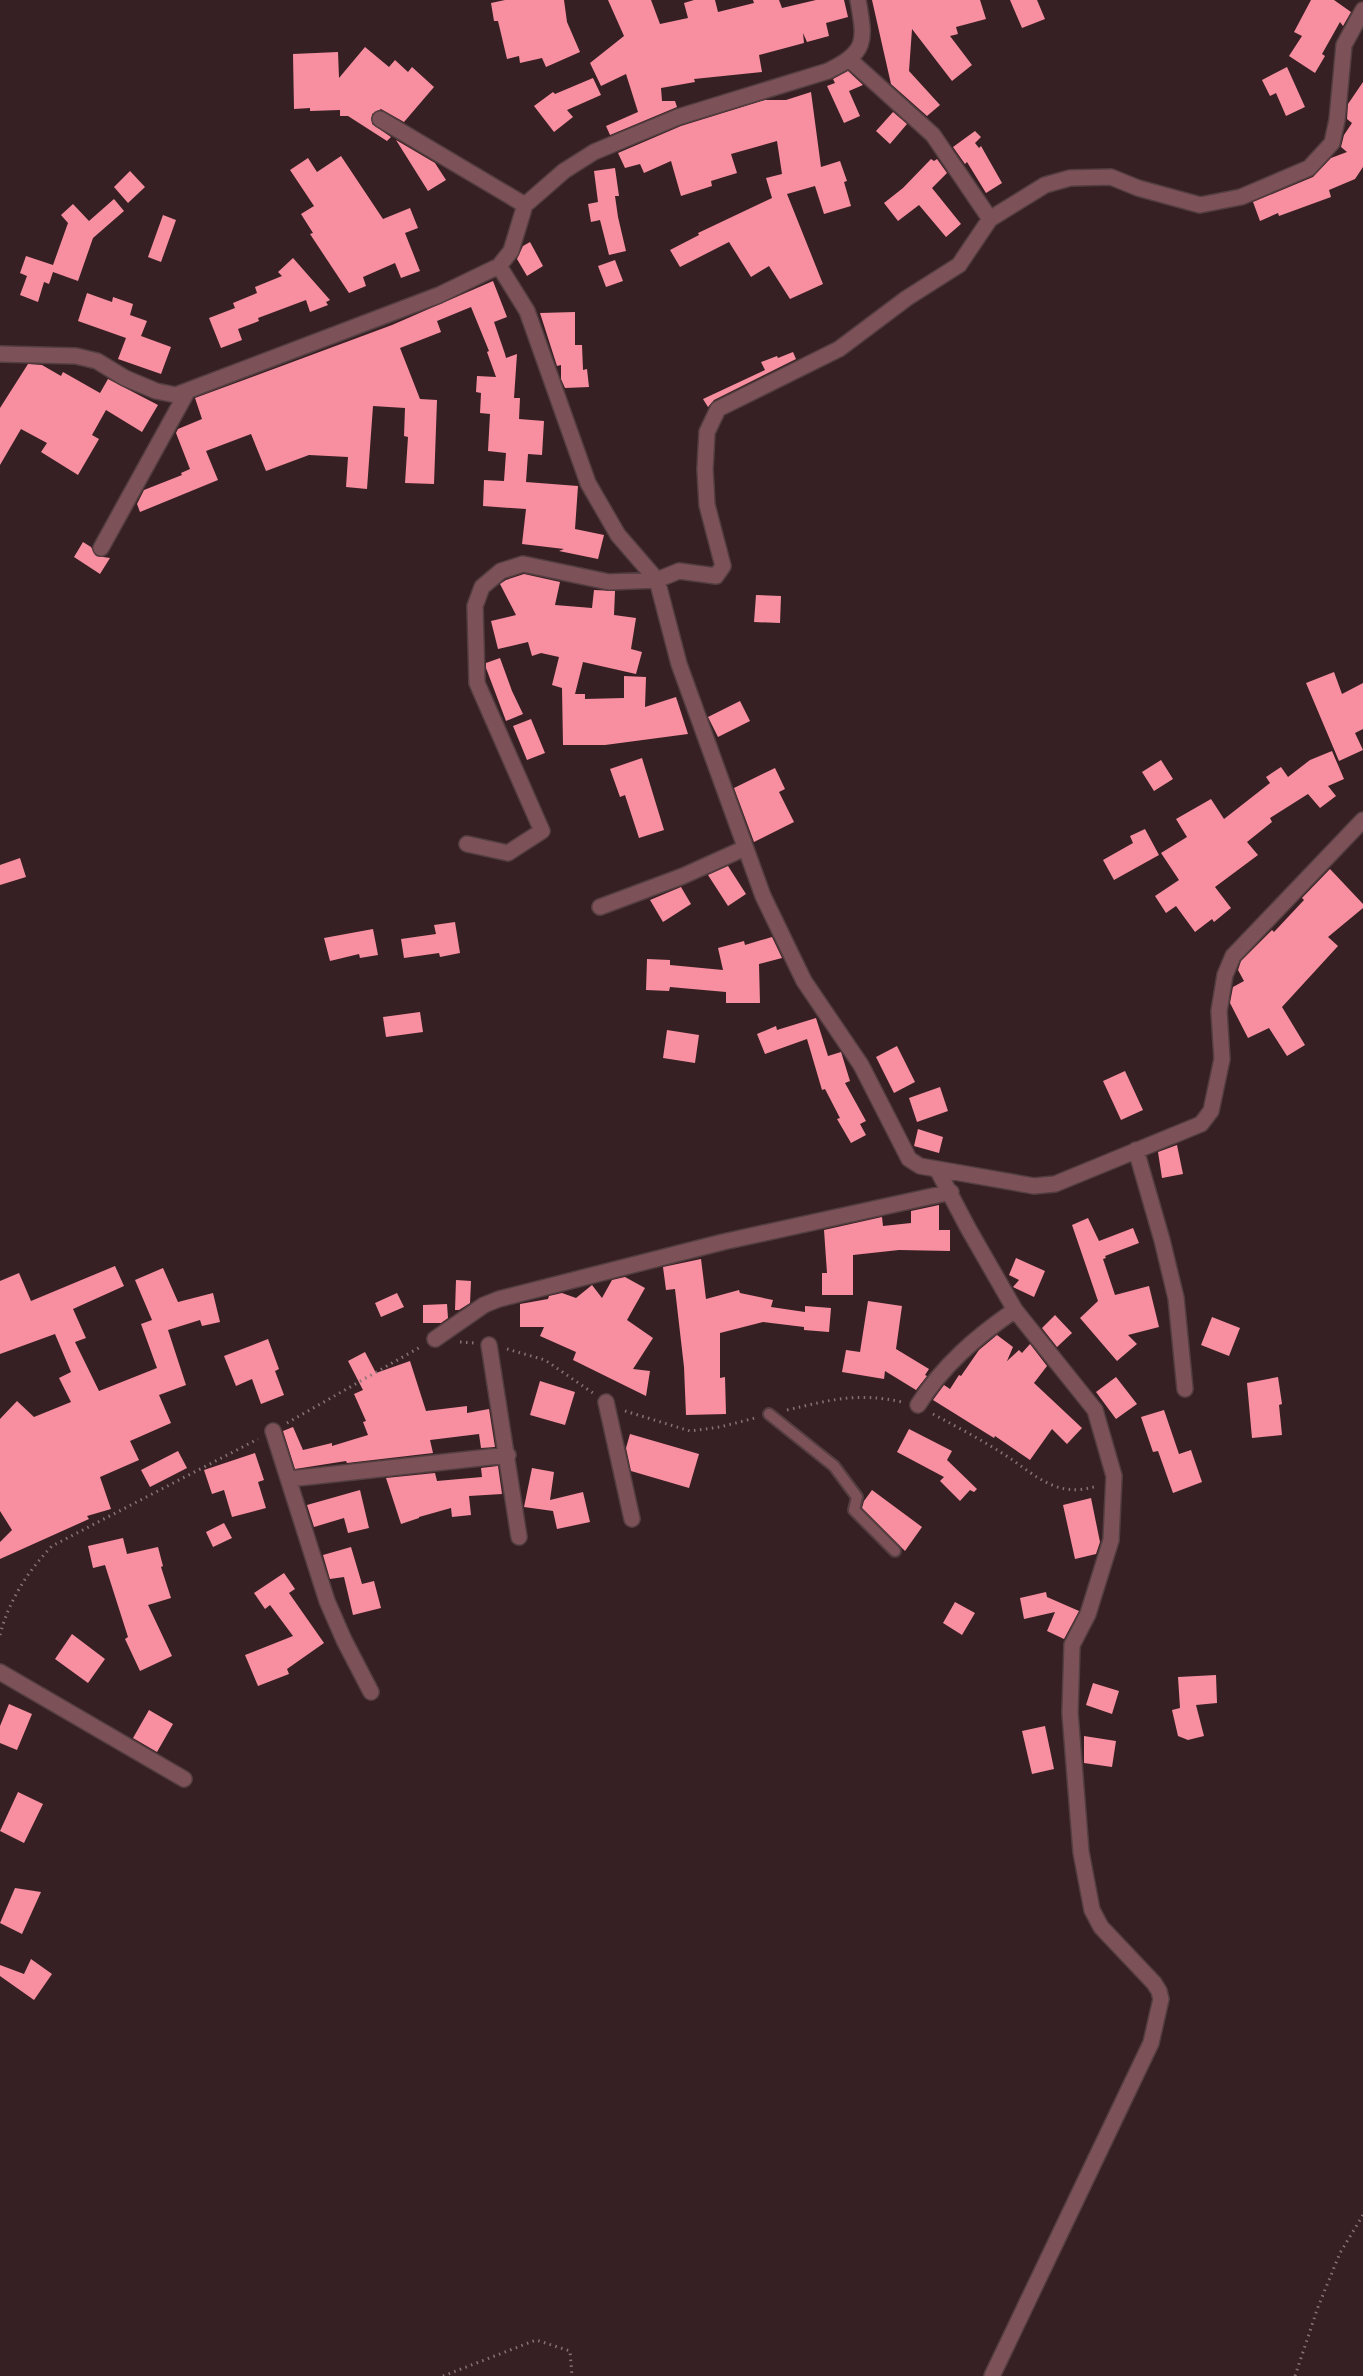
<svg xmlns="http://www.w3.org/2000/svg" width="1363" height="2376" viewBox="0 0 1363 2376" font-family="Manrope,sans-serif">
	<style>
		.building { fill: #f78fa0 }
		.lines { fill: none; stroke-linecap: round; stroke-linejoin: round }
		.service-casing { stroke: #543e41; stroke-width: 14 }
		.minor-casing { stroke: #543e41; stroke-width: 18 }
		.path { stroke: #867275; stroke-width: 3; stroke-dasharray: 1.5 4.5; stroke-linecap: butt }
		.service { stroke: #7c5258; stroke-width: 10 }
		.minor { stroke: #7c5258; stroke-width: 15 }
	</style>
	<rect width="100%" height="100%" fill="#372023"/>
	<path class="building" d="M505,0h59l3,22 13,30 -34,15 -4,-9 -22,5 -1,-7 -12,3 -9,-38h-4l-3,-18z
		M608,0h43l9,24 28,-6 -4,-15 10,-3h21l3,12 36,-9 -1,-3h26l3,8 34,-8h28l4,17 -22,6 3,13 -22,6 -4,-9 1,10 -45,12 3,17 -68,7 1,3 -34,6 1,13h13l2,6 -67,28 -4,-9 32,-14 -12,-38 -25,12 -11,-23 34,-27z
		M872,0h108l6,19 -30,8 2,7 -8,2 22,29 -20,16 -40,-52 -3,42 31,34 -13,11 -36,-32z
		M1010,0h27l8,19 -23,9z
		M1311,0h23l17,12 -8,14 -3,-4 -18,32 3,2 -10,17 -26,-17 13,-20 -8,-4z
		M365,47l24,20 6,-7 13,12 4,-5 22,20 -30,35 -23,-13 -9,5v10l19,13 -4,4 -39,-25h-8v-6l-30,1v-3l-16,1 -1,-55 45,-2 1,26z
		M1287,67l18,40 -19,9 -10,-23 -6,3 -8,-16z
		M848,71l15,14 -14,6 11,25 -16,7 -17,-37 8,-3 -2,-4z
		M593,78l8,17 -34,15 6,7 -19,15 -20,-26 19,-14 2,2z
		M1363,82v85l-8,12 -26,11 2,7 -52,19 -1,-3 -18,8 -7,-19 60,-25 18,-19 16,-6 -6,-5 3,-12 8,-12 -5,-4 1,-15z
		M811,92l10,75 19,-6 7,20 -3,1 7,24 -27,8 -9,-28 -28,8 36,90 -33,15 -21,-33 -18,11 -22,-35 -49,25 -10,-17 29,-15 -1,-2 74,-35 -6,-20 16,-4 -5,-33 -46,13 6,19 -26,8 1,5 -31,10 -10,-35 -27,12 -4,-9 -15,4 -7,-15 63,-27 84,-26h21z
		M893,112l14,12 -17,20 -14,-13z
		M975,131l6,6 -6,6 4,5 2,-2 21,37 -16,10 -19,-31 -2,2 -12,-17z
		M396,140l39,23 11,17 -18,11z
		M341,156l42,63 27,-11 8,20 -13,5 15,38 -19,7 -6,-15 -32,14 3,9 -17,7 -39,-59 3,-1 -12,-19 13,-8 -24,-36 18,-12 9,14z
		M931,159l3,2 3,-2 10,14 -15,15 29,36 -15,13 -27,-32 -21,16 -14,-18 19,-15z
		M615,168l4,28h-4l3,21 8,34 -17,4 -9,-35 -9,2 -3,-18 10,-2 -4,-31z
		M130,171l15,16 -17,16 -14,-16z
		M114,199l10,12 -31,27 -15,43 -25,-9 -4,12 -5,-2 -6,20 -18,-7 7,-19 -7,-3 6,-17 27,9 15,-42 -7,-8 12,-11 16,17z
		M163,215l13,5 -15,42 -13,-5z
		M530,242l13,24 -16,10 -10,-17 6,-13z
		M293,258l37,42 -4,2 2,3 -18,7 -4,-12 -48,18 1,3 -21,8 4,11 -21,8 -12,-30 26,-10 -2,-5 24,-10 -2,-6 27,-11 -4,-4z
		M615,260l8,21 -17,6 -8,-21z
		M493,281l14,36 -13,5 11,32 1,4 11,-4 -3,44h6l-1,21 25,2 -2,34 -14,-1 -2,28 52,4 -3,43 29,6 -6,24 -39,-8 5,-2 -42,-5 4,-35 -43,-3 1,-26 20,1 2,-28 -18,-2 2,-37 -10,-1 1,-20 -5,-1 1,-16 19,1 -9,-25 2,-1 -18,-44 -34,14 4,11 -41,16 20,51 17,1 -3,84 -29,-1 3,-46 -4,-1 1,-28 -32,-2 -6,83 -21,-2 2,-30 -39,-2 -43,16 -15,-37 -45,17 12,29 -78,32 -3,-8 7,-14 38,-15 -1,-2 9,-4 -14,-36 2,-4 24,-10 -7,-21 197,-73z
		M87,293l25,9 1,-5 20,7 -3,11 17,6 -6,15 30,11 -10,27 -43,-15 8,-21 -48,-17z
		M575,312v33h7l1,25 4,-1 2,18 -24,1 -4,-9v-14l-4,1 -17,-53z
		M793,352l3,7 -82,41 -6,7 -5,-8 62,-29 -4,-8 16,-6 1,2z
		M28,364l14,1 19,11 2,-4 37,21 8,-14 50,26 -16,27 -36,-22 -14,25 7,4 -21,36 -37,-23 6,-9 -26,-14 -21,36v-57z
		M83,542l8,5 5,9 14,2 -10,16 -26,-17z
		M524,574l36,8 -5,23 37,3 2,-18 21,1 -1,24 22,3 -5,31 11,3 -6,22 -53,-12 -8,32h10v5l39,-1v-22l22,1 -1,30 31,-10 12,37 -83,11h-42l-1,-57 -10,-3 7,-28 -18,-4 -9,3 -4,-14 -30,7 -7,-28 25,-6 -16,-31 6,-4z
		M756,595l25,1 -1,27 -26,-1z
		M500,658l12,33 11,23 -17,7 -20,-53v-5z
		M1334,672l8,22 21,-11v46l-8,4 8,17 -24,11 -33,-78z
		M740,701l10,20 -32,16 -10,-20z
		M531,719l14,34 -18,7 -14,-34z
		M1332,751l12,28 -16,7 8,10 -16,12 -12,-14 -38,24 2,4 -25,20 11,13 -43,32 16,21 -17,14 -2,-3 -17,13 -19,-26 -10,7 -11,-17 24,-16 -18,-27 26,-16 -11,-18 35,-20 13,20 46,-36 -4,-6 15,-10 7,10 22,-17z
		M642,758l22,72 -25,8 -14,-43 -5,2 -10,-28z
		M1161,760l12,19 -19,12 -12,-19z
		M775,768l10,21 -6,3 15,30 -40,20 -20,-54z
		M1145,829l14,26 -45,25 -11,-20 30,-17 -3,-7z
		M20,858l6,19 -26,8v-20z
		M728,866l18,28 -18,12 -20,-31z
		M1330,869l33,35v4l-35,29 10,9 -56,61 23,38 -18,11 -18,-28 -21,10 -18,-35 3,-16 11,-6 -6,-11 3,-9 31,-31 2,2 30,-32 -2,-2z
		M681,887l10,17 -28,18 -13,-22z
		M455,922l5,31 -20,4 -1,-4 -35,5 -3,-19 35,-5 -2,-9z
		M373,929l5,26 -18,3 -1,-4 -29,7 -6,-23z
		M772,937l10,21 -23,6 1,39h-34v-11l-56,-5 -1,4 -23,-1 1,-31 23,1v5l53,5 -5,-22 26,-7 1,4z
		M420,1012l3,20 -37,5 -3,-20z
		M816,1018l12,38 13,-4 1,3 8,26 -5,2 21,38 -6,3 6,11 -15,8 -14,-24 3,-1 -15,-29 -3,1 -15,-51 -42,15 -8,-20 19,-8 1,4z
		M667,1030l32,5 -4,28 -32,-5z
		M897,1046l18,36 -21,11 -18,-36z
		M1125,1071l18,39 -22,10 -18,-39z
		M940,1087l8,24 -31,11 -8,-24z
		M918,1129l25,8 -4,16 -25,-7z
		M1177,1145l6,29 -21,4 -4,-26z
		M939,1205v25h11v21l-51,-1 -46,5v40h-31v-22h5l-3,-43 58,-13 1,9 28,-3v-12z
		M1088,1218l11,23 34,-13 6,15 -34,13 1,2 -3,1 12,36 34,-9 10,41 -31,8 9,9 -20,17 -37,-43 18,-17 -26,-76z
		M1016,1258l29,13 -11,26 -21,-10 6,-7 -10,-5z
		M701,1259l5,40 33,-9 1,3 33,7 -2,7 34,5v-6l26,2 -2,24 -25,-2v-3l-41,-5 -43,11v45l5,-1 1,37 -40,1 -2,-48 -9,-78 -9,1 -3,-23z
		M115,1266l9,20 -51,23 13,29 -11,4 24,49 58,-23 -16,-44 11,-4 -17,-40 28,-12 15,34 35,-9 7,29 -18,4 -2,-6 -32,10 18,55 -27,10 12,28 -41,18 9,19 -39,17 11,32 -24,7 2,3 -89,40v-17l12,-12 -12,-19v-92l17,-18 17,16 37,-15 -12,-24 12,-6 -16,-38 -55,20v-73l19,-8 12,28z
		M625,1277l20,11 -18,32 26,18 -20,31 17,2 -4,25 -73,-36 3,-8 -36,-16 4,-9h-24v-23l28,-5 1,-3 13,-3 14,5 16,-13 10,13 10,-18z
		M456,1280l15,1 -1,22 -11,7h-4z
		M397,1293l7,14 -23,10 -6,-14z
		M868,1301l34,5 -6,43 33,20 -4,6 2,1 -11,14 -31,-19 -1,8 -42,-7 4,-22 14,2z
		M447,1304l1,14 -7,5h-18v-18z
		M1055,1315l17,18 -15,14 -15,-19z
		M1212,1317l28,11 -11,28 -28,-11z
		M997,1335l16,12 -6,14 12,-11 3,3 8,-9 17,22 -13,17 48,45 -15,16 -15,-15 -22,31 -35,-24 -1,2 -61,-38 11,-15 6,4 9,-14 2,1 18,-26z
		M268,1339l11,30 -4,2 9,24 -23,9 -9,-25 -16,7 -12,-30z
		M365,1352l11,21 34,-12 16,50 41,-5v7l22,-4 6,38 -14,1 -2,-14 -49,6 3,13 -86,10 -1,-2 -51,8 -12,-38 10,-4 10,23 29,-7v3l36,-11 -5,-13 3,-1 -12,-27 9,-4 -15,-29z
		M1116,1377l21,27 -21,15 -20,-27z
		M1278,1377l4,27 -3,1 3,30 -30,3 -5,-55z
		M540,1381l35,11 -10,33 -35,-10z
		M1164,1410l15,44 12,-4 11,32 -29,11 -15,-42 -5,1 -12,-35z
		M909,1429l43,22 -5,9 30,29 -3,3 -4,-2 -10,11 -20,-20 4,-4 -47,-25z
		M630,1434l69,20 -10,34 -58,-17 -5,-23z
		M178,1451l9,17 -37,19 -9,-17z
		M255,1453l9,27 -6,2 8,26 -34,9 -8,-27 -12,4 -8,-24z
		M498,1466l4,28 -33,2 2,19 -19,2 -1,-9 -32,9v1l-18,6 -15,-46 49,-5 2,8 45,-4 -1,-9z
		M532,1468l22,4 -4,28 33,-8 7,30 -33,7 -4,-18 -29,-4z
		M360,1490l9,38 -21,5 -4,-15 -30,9 -7,-22z
		M872,1490l50,37 -17,24 -43,-43 2,-7z
		M1091,1498l9,44 -4,12 -21,5 -12,-54z
		M224,1523l8,15 -19,9 -7,-15z
		M123,1538l4,16 31,-7 5,19 -2,1 10,31 -23,7 24,51 -32,15 -15,-32 3,-2 -23,-72 -12,3 -5,-22z
		M351,1547l11,37 12,-3 7,27 -28,7 -9,-38 -14,2 -7,-24z
		M284,1573l11,16 -6,4 35,50 -37,26 2,5 -31,12 -13,-31 48,-19 -23,-31 -5,4 -11,-16z
		M1046,1592l1,5 32,14 -15,28 -17,-8 8,-19 -31,7 -4,-21z
		M955,1602l20,11 -13,22 -19,-12z
		M72,1634l33,25 -17,24 -33,-24z
		M1216,1675l1,28 -21,2 8,31 -16,4 -10,-4 -6,-26 8,-2 -2,-31z
		M1093,1683l26,8 -7,23 -26,-9z
		M9,1704l23,10 -15,36 -17,-7v-17z
		M149,1710l24,14 -16,28 -24,-14z
		M1045,1726l9,43 -22,5 -10,-43z
		M1084,1736l32,5 -4,26 -28,-4z
		M18,1792l25,12 -19,39 -24,-12z
		M15,1888l26,4 -19,42 -22,-11z
		M31,1959l21,15 -18,26 -34,-24v-11l24,9z"/>
	<g class="lines">
		<g class="service-casing">
			<path id="service" d="M769,1414l65,52 23,31 -3,13 41,41"/>
		</g>
		<g class="minor-casing">
			<path id="minor" d="M850,60l83,75 57,84
				M380,119l145,86
				M499,266l28,45 61,172 30,52 39,45 22,84 84,232 41,85 57,84 48,94 11,7 114,20 21,-2 146,-60 10,-13 11,-52 -3,-48 6,-36 8,-19 130,-136
				M0,354l76,2 21,5 28,17 31,13 20,4 263,-100 60,-29 12,-15 14,-46 39,-34 30,-19 84,-35 150,-46c40,-19 37,-31 30,-71
				M101,548l86,-156
				M467,844l41,9 34,-22 -65,-148 -2,-77 7,-19 19,-16 22,-7 86,18 48,-2 22,-9 37,5 7,-10 -16,-61 -2,-36 2,-37 11,-23 121,-60 68,-51 52,-33 31,-46 55,-34 25,-7 41,-1 27,11 62,17 41,-8 68,-29 23,-25 5,-23 7,-75 19,-35
				M600,907l83,-31 62,-28
				M1136,1150l26,90 14,58 9,91
				M937,1169l31,59 47,82 80,100 19,66 -3,64 -23,74 -16,31 -2,68 11,139 11,58 9,17 53,56 5,8 2,8 -10,44 -159,333
				M435,1339l49,-34 15,-6 224,-57 228,-50
				M489,1345l30,192
				M606,1402l26,117
				M918,1405c25,-40 58,-68 97,-95
				M273,1431l54,170 17,39 27,52
				M289,1479l219,-24
				M0,1672l184,107"/>
		</g>
		<path class="path" d="M460,1342l14,1
			M507,1349l38,11 48,33
			M787,1410c44,-10 69,-18 115,-8
			M625,1411l65,20 30,-4 35,-9
			M933,1414c24,13 49,26 72,41 31,20 51,44 92,31
			M287,1423l135,-77
			M0,1635c9,-35 28,-64 52,-89l206,-107
			M443,2376l93,-36 34,11 2,25
			M1295,2376l23,-69 22,-54 23,-38"/>
		<use href="#service" class="service"/>
		<use href="#minor" class="minor"/>
	</g>
</svg>
